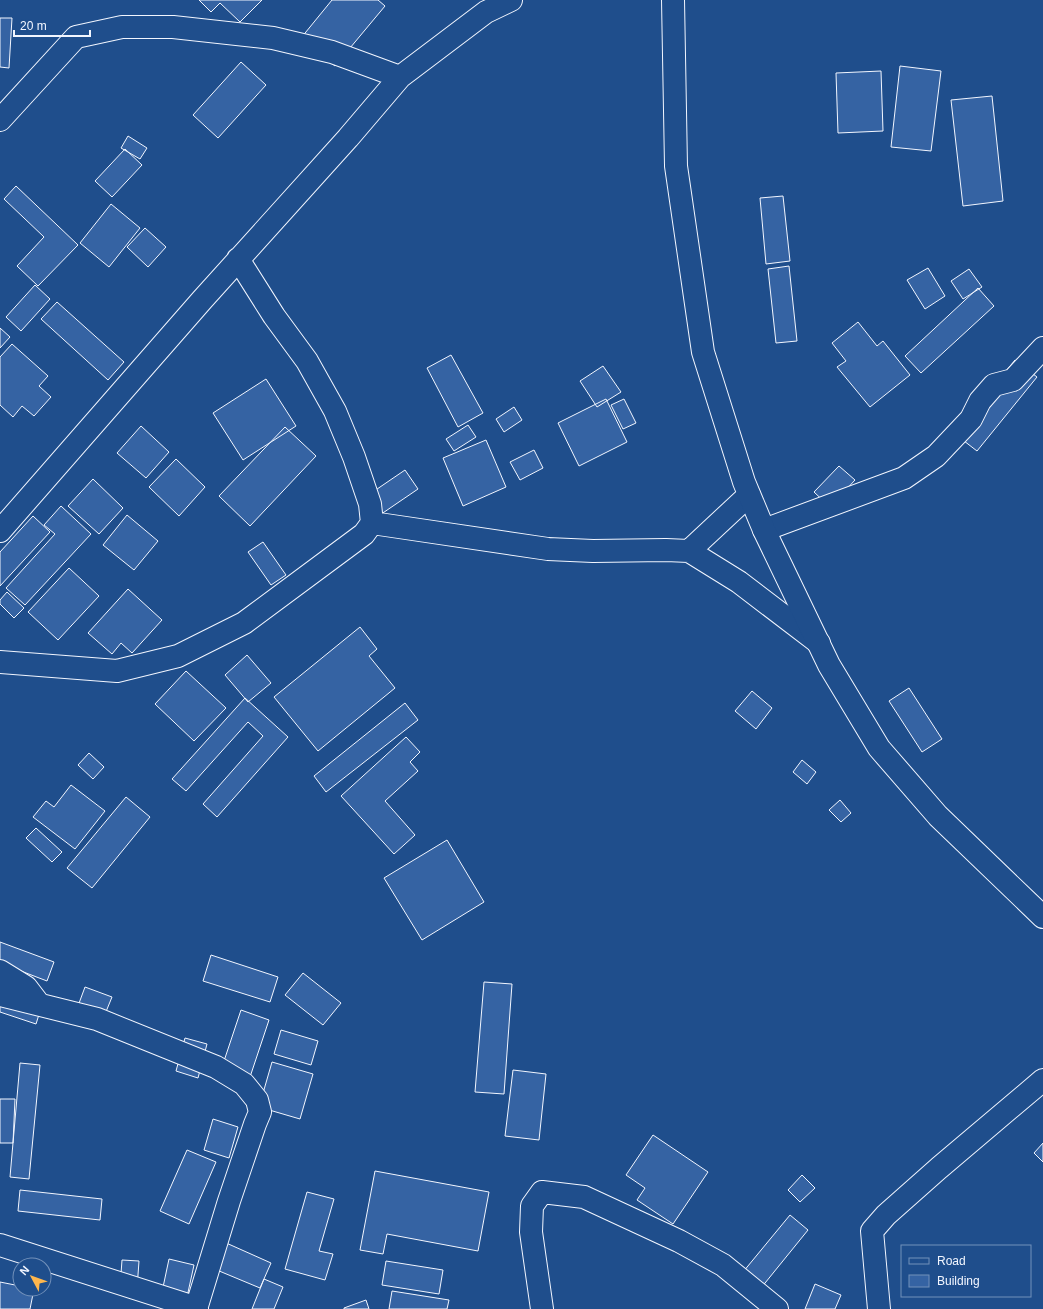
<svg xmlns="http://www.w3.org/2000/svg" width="1043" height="1309" viewBox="0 0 1043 1309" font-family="Helvetica,sans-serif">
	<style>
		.building { fill: #3563a3; stroke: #f2f6ff }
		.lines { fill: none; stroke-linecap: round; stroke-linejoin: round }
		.minor-casing { stroke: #f2f6ff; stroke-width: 24 }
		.secondary-casing { stroke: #f2f6ff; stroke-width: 24 }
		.minor { stroke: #1f4e8c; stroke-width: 22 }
		.secondary { stroke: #1f4e8c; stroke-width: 22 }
	</style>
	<rect width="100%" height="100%" fill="#1f4e8c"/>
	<path class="building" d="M199,0h63l-22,22 -20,-19 -9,9z
		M332,0h46l7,6 -50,60 -34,-28z
		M0,18h12l-3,50 -9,-1z
		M241,62l25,23 -48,53 -25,-23z
		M900,66l41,5 -10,80 -40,-4z
		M881,71l2,60 -45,2 -2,-60z
		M992,96l11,105 -40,5 -12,-106z
		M128,136l19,12 -7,11 -19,-11z
		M125,149l17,16 -30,32 -17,-16z
		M16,186l62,59 -40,41 -21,-20 27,-29 -40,-38z
		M783,196l7,65 -24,3 -6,-66z
		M111,204l29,24 -31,39 -29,-24z
		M145,228l21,19 -18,20 -21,-20z
		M789,266l8,75 -21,2 -8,-74z
		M928,268l17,28 -20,13 -18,-29z
		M969,269l13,18 -19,12 -12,-18z
		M35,285l15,14 -29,32 -15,-14z
		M978,288l16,18 -73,67 -16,-17z
		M57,302l67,60 -16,18 -67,-61z
		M858,322l19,24 6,-5 27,34 -40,32 -33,-40 9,-6 -14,-18z
		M0,328l10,9 -10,11z
		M12,344l36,32 -9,10 12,11 -17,19 -12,-10 -9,11 -13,-12v-48z
		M451,355l32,58 -25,14 -31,-59z
		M1015,360l22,17 -60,74 -22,-17z
		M603,366l18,26 -24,15 -17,-26z
		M266,379l30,47 -53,34 -30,-47z
		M606,399l21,43 -48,24 -21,-43z
		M624,399l12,24 -13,6 -12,-24z
		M514,407l8,13 -18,12 -8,-13z
		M468,425l8,12 -22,14 -8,-12z
		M141,426l28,26 -23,26 -29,-25z
		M285,427l31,29 -66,70 -31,-30z
		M486,440l20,47 -43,19 -20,-48z
		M534,450l9,18 -23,12 -10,-18z
		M176,459l29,28 -26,29 -30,-29z
		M839,466l16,14 -25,27 -16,-15z
		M405,470l13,19 -44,30 -13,-19z
		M93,479l30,29 -24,26 -31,-28z
		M61,506l30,28 -66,71 -19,-17 49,-54 -11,-9z
		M127,515l31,26 -24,29 -31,-25z
		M33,516l17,16 -50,54v-34z
		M263,542l23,33 -15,10 -23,-33z
		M69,568l30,28 -41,44 -30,-28z
		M128,589l34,31 -30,33 -11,-10 -9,11 -24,-21z
		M7,592l17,16 -10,10 -14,-14v-4z
		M360,627l17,22 -8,7 26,32 -77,63 -44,-54z
		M247,655l24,28 -23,19 -23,-27z
		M186,671l40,37 -32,33 -39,-37z
		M909,688l33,51 -20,13 -33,-51z
		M752,691l20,17 -16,21 -21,-18z
		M245,698l43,39 -71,80 -14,-13 60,-68 -15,-14 -62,69 -14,-12z
		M405,703l13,17 -92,72 -12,-16z
		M406,737l14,15 -10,10 8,9 -33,30 30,34 -21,19 -53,-58z
		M89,753l15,14 -11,12 -15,-14z
		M802,760l14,12 -9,12 -14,-12z
		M71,785l34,26 -30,38 -42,-32 13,-16 8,6z
		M126,797l24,20 -58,71 -25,-20z
		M840,800l11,13 -10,9 -12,-12z
		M36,828l26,24 -10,10 -26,-24z
		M447,840l37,62 -62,38 -38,-62z
		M0,942l54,20 -7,19 -47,-18z
		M211,955l67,22 -8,25 -67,-21z
		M303,973l38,30 -18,22 -38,-30z
		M484,982l28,2 -8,110 -29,-2z
		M85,987l27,10 -11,27 -26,-10z
		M0,990l42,15 -6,19 -36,-12z
		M241,1010l28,10 -23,69 -28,-10z
		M281,1030l37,11 -7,24 -37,-11z
		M185,1038l22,6 -9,34 -22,-7z
		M272,1062l41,12 -13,45 -41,-12z
		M20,1063l20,2 -11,114 -19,-2z
		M513,1070l33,4 -7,66 -34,-4z
		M0,1099h15l-2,44h-13z
		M213,1119l25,8 -9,31 -25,-8z
		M653,1135l55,37 -35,52 -36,-24 8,-12 -19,-13z
		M1043,1143v19l-9,-9z
		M187,1150l29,12 -27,62 -29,-13z
		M375,1171l114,21 -11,59 -91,-17 -4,20 -23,-4z
		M802,1175l13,13 -15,14 -12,-12z
		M20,1190l82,9 -2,21 -82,-9z
		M307,1192l27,7 -15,52 14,3 -8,26 -40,-11z
		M790,1215l18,15 -47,58 -18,-16z
		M224,1242l47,21 -11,25 -48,-20z
		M169,1259l25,6 -7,32 -25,-5z
		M122,1260l17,1 -2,28 -17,-1z
		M386,1261l57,9 -4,24 -57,-9z
		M264,1279l19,8 -9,22h-22z
		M0,1282l20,4v3h14l-4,20h-30z
		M815,1284l26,11 -6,14h-30z
		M392,1291l57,9 -2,9h-58z
		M366,1300l3,9h-25v-1z"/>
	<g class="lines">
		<g class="minor-casing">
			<path id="minor" d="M0,120l76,-83 46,-10h51l100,11 59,14 68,25
				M372,523l176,26 45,2 73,-1 23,1 50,31 80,61
				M764,530l140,-52 32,-22 35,-37 9,-18 14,-16 19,-5 30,-32
				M0,531l202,-231 146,-162 52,-61 86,-65 25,-12
				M689,551l60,-56
				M0,662l117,9 61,-15 66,-33 120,-89 8,-11 -2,-19 -16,-47 -19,-46 -28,-50 -33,-45 -36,-57
				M0,971l26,16 13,17
				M0,995l97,24 119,48 28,17 13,16 3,12 -5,12 -26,77 -33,108
				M0,1245l197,63
				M542,1309l-11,-77 1,-26 10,-14 42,5 95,44 44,24 54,44
				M879,1309l-7,-78 14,-16 53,-47 104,-88"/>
		</g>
		<g class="secondary-casing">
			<path id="secondary" d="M673,0l3,166 27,186 41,130 20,48 65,135 50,83 59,68 105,101"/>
		</g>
		<use href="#minor" class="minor"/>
		<use href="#secondary" class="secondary"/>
	</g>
	<rect x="901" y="1245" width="130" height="52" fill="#1f4e8c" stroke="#7391ba"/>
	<rect x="909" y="1258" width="20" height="6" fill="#1f4e8c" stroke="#7391ba"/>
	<text x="937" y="1265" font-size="12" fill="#f2f6ff">Road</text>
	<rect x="909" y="1275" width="20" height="12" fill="#3563a3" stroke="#7391ba"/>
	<text x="937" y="1285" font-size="12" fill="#f2f6ff">Building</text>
	<g transform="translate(32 1277) rotate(311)"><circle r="19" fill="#1f4e8c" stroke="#7391ba"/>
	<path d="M0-3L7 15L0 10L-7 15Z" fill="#ffb74d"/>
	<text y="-6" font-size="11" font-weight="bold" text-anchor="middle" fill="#f2f6ff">N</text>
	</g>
	<path d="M14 30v6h76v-6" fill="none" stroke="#f2f6ff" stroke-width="2"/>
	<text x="20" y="30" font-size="12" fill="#f2f6ff" stroke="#1f4e8c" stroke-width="3" paint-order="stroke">20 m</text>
</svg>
